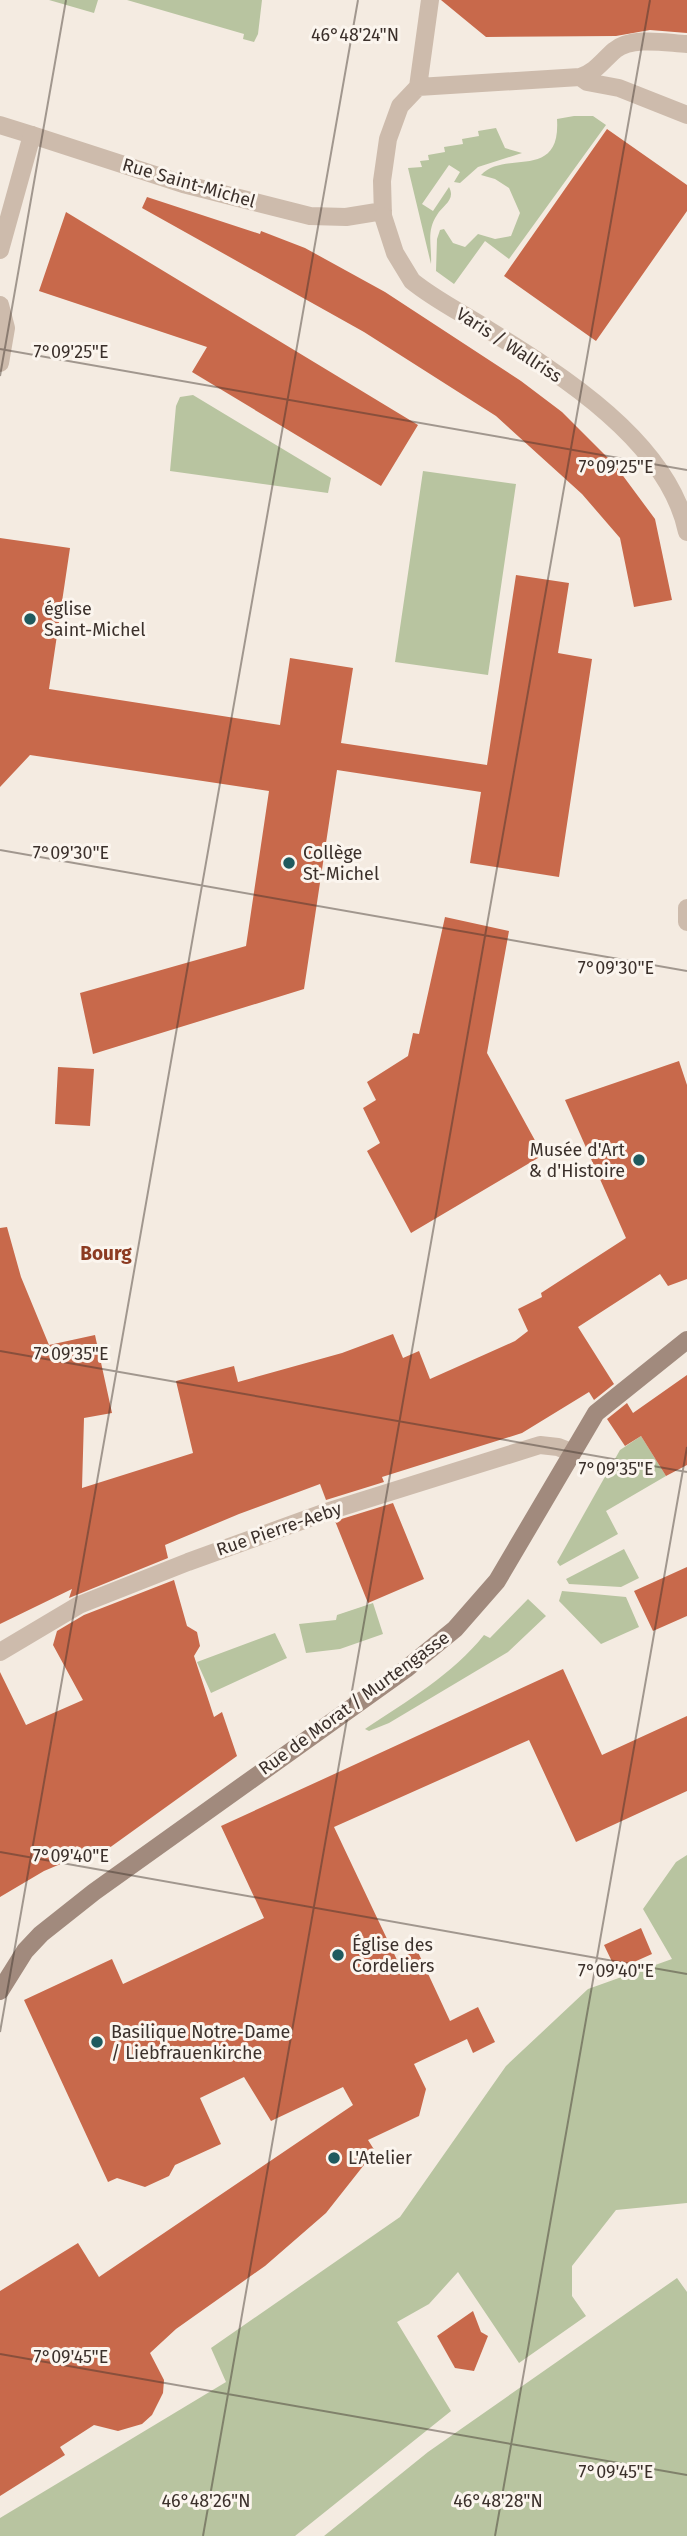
<svg xmlns="http://www.w3.org/2000/svg" width="687" height="2536" viewBox="0 0 687 2536" font-family="'Fira Sans',sans-serif">
	<style>
		.green { fill: #b8c4a0 }
		.building { fill: #c8694b }
		.lines { fill: none; stroke-linecap: round; stroke-linejoin: round }
		.pedestrian { stroke: #cdbbac; stroke-width: 18 }
		.minor { stroke: #cdbbac; stroke-width: 18 }
		.tertiary { stroke: #cdbbac; stroke-width: 18 }
		.secondary { stroke: #a18a7d; stroke-width: 18 }
		.ticks { fill: none; stroke: #3b302b; stroke-width: 2; stroke-opacity: 0.45 }
		.poi-dot { fill: #1f5a5e; stroke: #fbf5ee; stroke-width: 2.5 }
		.labels { text-anchor: middle; dominant-baseline: central; stroke-width: 6; stroke-linejoin: round; paint-order: stroke }
		.street-label { font-size: 18px; fill: #3b302b; stroke: #fbf5ee }
		.poi-label { font-size: 18px; fill: #3b302b; stroke: #fbf5ee; text-anchor: start }
		.neighbourhood-label { font-size: 19px; font-weight: bold; fill: #8c3b22; stroke: #fbf5ee }
		.ticks-label { font-size: 18px; text-anchor: middle; fill: #3b302b; stroke: #fbf5ee; stroke-width: 6; stroke-linejoin: round; paint-order: stroke }
	</style>
	<rect width="100%" height="100%" fill="#f4ebe1"/>
	<path class="green" d="M49,0h49l-4,13z
		M127,0h135l-4,34 -4,8 -11,-3 1,-5z
		M574,116h19l13,9 -97,134 -24,-18 -31,43 -18,-13 1,-32 3,-9 4,-1 9,14 12,4 13,-13 17,5 16,-3 9,-23 -11,-25 -14,-9 -14,-4c24,-26 80,7 76,-56z
		M496,128l9,20 17,5 -44,14 -18,16 -6,-1 6,-10 -11,-7 -27,39 11,7 16,-24c7,13 -6,18 -12,28 -11,16 -5,31 -6,49l-23,-96 14,-1 -2,-6 9,-1 -1,-5 17,-3 -1,-5 19,-3 -1,-5 17,-3 -1,-5z
		M193,395l138,83 -3,15 -158,-22 6,-65 4,-9z
		M423,471l93,13 -28,191 -93,-13z
		M641,1436l25,40 -60,35 12,23 -58,32 -3,-4 63,-112z
		M624,1549l15,29 -18,9 -52,-3 -3,-5z
		M562,1591l64,6 13,30 -38,17 -42,-43z
		M528,1599l18,17 -38,36 -119,71 -20,8 -4,-2c42,-28 88,-55 119,-94l6,3z
		M373,1603l10,31 -43,15 -34,4 -7,-29 37,-4 1,-5z
		M275,1633l12,25 -76,35 -14,-31z
		M687,1855v348l-71,7 -44,56v30l14,20 -67,47 -61,-91 -29,32 -32,18 54,89 -156,125h-295v-18l226,-136 -15,-34 189,-131 106,-151 82,-77 84,-30 -29,-50 33,-47z
		M677,2278l10,14v244h-363l104,-84z"/>
	<path class="building" d="M441,0h246v33l-37,-3 -34,6 -130,1z
		M607,129l80,56v26l-91,130 -92,-65z
		M147,197l113,37 1,-3 44,17 80,44 136,89 41,31 53,53 40,54 17,81 -38,7 -14,-69 -38,-44 -86,-78 -132,-84 -222,-124z
		M66,212l352,213 -37,61 -189,-114 15,-25 -168,-56z
		M0,538l70,10 -21,141 231,36 10,-67 63,10 -12,75 146,22 29,-190 53,8 -11,70 34,6 -33,218 -89,-14 11,-71 -144,-22 -33,219 -211,65 -13,-61 166,-47 23,-155 -239,-36 -30,32z
		M445,917l64,14 -22,122 56,102 -132,78 -44,-82 13,-8 -17,-35 13,-8 -9,-18 41,-26 5,-23 6,1z
		M679,1061l8,24v194l-19,7 -8,-12 -82,53 36,57 -20,16 -5,-8 -67,41 -140,44 2,5 -58,18 -6,-16 -81,30 -74,31 3,13 -99,40 3,-9 -72,35v-396l7,-1 14,50 28,68 46,-10 17,78 -28,5 -2,70 111,-35 -17,-72 58,-15 4,16 104,-29 51,-19 10,24 16,-7 11,28 85,-38 13,-10 -10,-22 24,-12 -1,-4 85,-55 -61,-138z
		M58,1067l36,2 -4,57 -35,-2z
		M687,1375v90l-21,11 -25,-40 -16,10 -18,-27 20,-16 6,10z
		M393,1503l31,76 -56,24 -33,-82z
		M687,1567v49l-34,15 -19,-40z
		M174,1580l13,46 10,6 3,14 -6,10 20,61 8,-5 15,44 -132,95 -2,-5 -59,25 -44,26v-225l26,53 57,-25 -30,-55 4,-14 27,-16z
		M563,1669l39,86 85,-39v75l-111,51 -47,-102 -195,87 63,133 20,-10 33,71 28,-14 17,35 -22,11 -6,-14 -53,25 12,25 -7,27 -51,24 7,11 -49,62 -61,53 -89,63 -26,24 14,27 -1,13 -11,22 -10,9 -24,7 -24,-6 -34,22 5,8 -65,41v-205l78,-48 21,34 254,-172 -10,-18 -72,34 -27,-44 -44,21 21,46 -46,21 -6,11 -24,11 -28,-9 -9,4 -84,-182 88,-41 11,25 141,-66 -43,-92z
		M641,1928l11,26 -36,16 -12,-25z
		M473,2311l8,21 7,4 -14,35 -19,-3 -18,-32z"/>
	<g class="lines">
		<path class="pedestrian" d="M0,125l32,10"/>
		<path class="minor" d="M580,77l7,5 32,6 68,27
			M418,87l162,-10c16,-5 23,-17 35,-27 18,-14 51,-7 72,-6
			M383,216l-1,-35 6,-42 12,-33 18,-19 12,-87
			M0,250l32,-115 151,49 127,32 36,1 37,-6
			M0,305l6,23 -6,35
			M0,1652l79,-47 109,-43 138,-50 214,-67 18,2 13,5"/>
		<path class="tertiary" d="M383,216l12,37 17,28c22,18 48,31 72,46 74,46 184,113 203,205
			M687,908v14"/>
		<path class="secondary" d="M0,1991l25,-40 16,-17 53,-42 312,-223 49,-40 42,-48 99,-168 91,-73"/>
	</g>
	<path class="ticks" d="M0,349l687,121M0,376l66,-376M0,850l687,121M0,1351l687,121M0,1852l687,122M0,2032l358,-2032M0,2354l687,121M203,2536l447,-2536M495,2536l192,-1089"/>
	<g class="poi-dot">
		<circle cx="30" cy="619" r="7"/>
		<circle cx="289" cy="863" r="7"/>
		<circle cx="639" cy="1160" r="7"/>
		<circle cx="338" cy="1955" r="7"/>
		<circle cx="97" cy="2042" r="7"/>
		<circle cx="334" cy="2158" r="7"/>
	</g>
	<g class="labels">
		<g class="street-label">
			<text transform="translate(189 183) rotate(16)">Rue Saint-Michel</text>
			<text transform="translate(509 345) rotate(33)">Varis / Wallriss</text>
			<text transform="translate(279 1529) rotate(-19)">Rue Pierre-Aeby</text>
			<text transform="translate(354 1703) rotate(-36)">Rue de Morat / Murtengasse</text>
		</g>
		<g class="poi-label">
			<text x="44" y="609">église<tspan x="44" dy="21">Saint-Michel</tspan></text>
			<text x="303" y="853">Collège<tspan x="303" dy="21">St-Michel</tspan></text>
			<text x="625" y="1150" text-anchor="end">Musée d'Art<tspan x="625" dy="21">&amp; d'Histoire</tspan></text>
			<text x="352" y="1945">Église des<tspan x="352" dy="21">Cordeliers</tspan></text>
			<text x="111" y="2032">Basilique Notre-Dame<tspan x="111" dy="21">/ Liebfrauenkirche</tspan></text>
			<text x="348" y="2158">L'Atelier</text>
		</g>
		<g class="neighbourhood-label">
			<text x="106" y="1253">Bourg</text>
		</g>
	</g>
	<g class="ticks-label">
		<text x="355" y="41">46°48'24"N</text>
		<text x="71" y="358">7°09'25"E</text>
		<text x="616" y="473">7°09'25"E</text>
		<text x="71" y="859">7°09'30"E</text>
		<text x="616" y="974">7°09'30"E</text>
		<text x="71" y="1360">7°09'35"E</text>
		<text x="616" y="1475">7°09'35"E</text>
		<text x="71" y="1862">7°09'40"E</text>
		<text x="616" y="1977">7°09'40"E</text>
		<text x="71" y="2363">7°09'45"E</text>
		<text x="616" y="2478">7°09'45"E</text>
		<text x="206" y="2507">46°48'26"N</text>
		<text x="498" y="2507">46°48'28"N</text>
	</g>
</svg>
